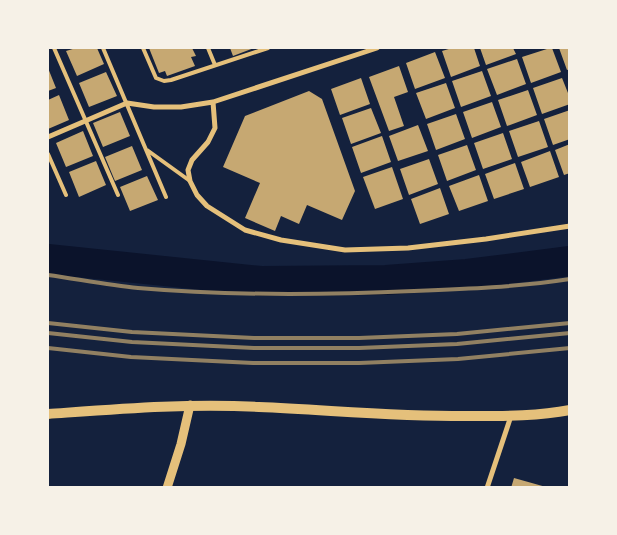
<svg xmlns="http://www.w3.org/2000/svg" width="617" height="535" viewBox="0 0 617 535" font-family="Roboto,sans-serif">
	<style>
		.lines { fill: none; stroke-linecap: round; stroke-linejoin: round }
		.river { stroke: #0b132b; stroke-width: 30 }
		.building { fill: #c6a872 }
		.service { stroke: #e5c07b; stroke-width: 4 }
		.minor { stroke: #e5c07b; stroke-width: 5 }
		.tertiary { stroke: #e5c07b; stroke-width: 9 }
		.secondary { stroke: #e5c07b; stroke-width: 10 }
		.rail { stroke: #918062; stroke-width: 4 }
	</style>
	<rect width="100%" height="100%" fill="#14213d"/>
	<g class="lines">
		<path class="river" d="M48,259l213,22 125,-1 81,-6 103,-13"/>
	</g>
	<path class="building" d="M76,48h21l7,16 -27,12 -11,-25z
		M149,48h43l4,8 -5,1 4,9 -28,10 -2,-5 -6,2z
		M230,48h24l-21,8z
		M452,48h22l6,18 -29,11 -9,-26z
		M480,48h33l3,6 -30,11z
		M550,48h2l9,24 -30,11 -9,-26z
		M559,48h11v21l-3,1z
		M435,52l10,26 -30,11 -9,-26z
		M517,59l9,25 -29,11 -10,-26z
		M399,66l9,26 -14,5 10,29 -15,5 -20,-54z
		M48,68l8,20 -8,3z
		M482,71l9,25 -30,11 -9,-26z
		M106,72l11,24 -28,11 -10,-24z
		M361,78l9,26 -30,11 -9,-26z
		M562,78l8,20v6l-28,10 -9,-26z
		M446,83l9,25 -29,11 -10,-26z
		M528,90l9,25 -30,11 -9,-26z
		M309,91l13,8 33,92 -13,29 -35,-15 -8,19 -18,-8 -6,15 -30,-13 15,-35 -37,-16 22,-51z
		M59,95l10,25 -21,9v-29z
		M492,102l9,25 -29,11 -9,-26z
		M371,108l10,25 -30,11 -9,-26z
		M570,110v29l-17,6 -9,-26z
		M120,112l10,24 -27,11 -10,-24z
		M456,114l9,25 -29,11 -9,-26z
		M539,121l9,26 -30,10 -9,-26z
		M418,125l10,26 -30,10 -9,-25z
		M83,131l10,25 -27,11 -10,-24z
		M503,133l9,26 -29,10 -9,-26z
		M382,136l9,26 -30,11 -9,-26z
		M570,144v29l-6,2 -9,-25z
		M467,145l9,25 -29,11 -9,-26z
		M132,146l10,24 -27,11 -10,-24z
		M550,151l9,26 -29,10 -9,-25z
		M429,159l9,25 -29,11 -9,-26z
		M96,161l10,24 -27,12 -10,-25z
		M515,163l9,26 -30,10 -9,-25z
		M392,167l11,32 -28,10 -12,-32z
		M479,175l9,26 -29,10 -10,-25z
		M147,176l11,24 -28,11 -10,-24z
		M440,188l9,26 -29,10 -9,-25z
		M514,478l32,9v1h-35z"/>
	<g class="lines">
		<path class="service" d="M54,48l64,147
			M103,48l63,149
			M143,48l13,30 8,3 7,-1 97,-32
			M208,48l7,17
			M147,150l43,31
			M48,154l18,41"/>
		<path class="minor" d="M213,102l2,26 -7,14 -16,18 -4,10 2,11 7,14 10,11 38,24 36,10 64,10 63,-2 78,-9 84,-13
			M48,137l79,-34 27,4h27l32,-5 164,-54
			M487,488l24,-72"/>
		<path class="tertiary" d="M167,488l14,-44 9,-39"/>
		<path class="secondary" d="M48,414c70,-5 140,-11 211,-7 72,3 144,10 216,9 31,0 64,0 95,-6"/>
		<path class="rail" d="M48,275c29,4 60,10 90,13 92,8 184,7 276,3 52,-2 104,-4 156,-12
			M48,323l84,9 122,6h105l98,-4 113,-11
			M48,333l84,9 122,6h105l98,-4 113,-11
			M48,348l83,9 122,6h106l99,-4 112,-11"/>
	</g>
	<rect width="617" height="535" fill="none" stroke="#f6f1e7" stroke-width="98"/>
</svg>
